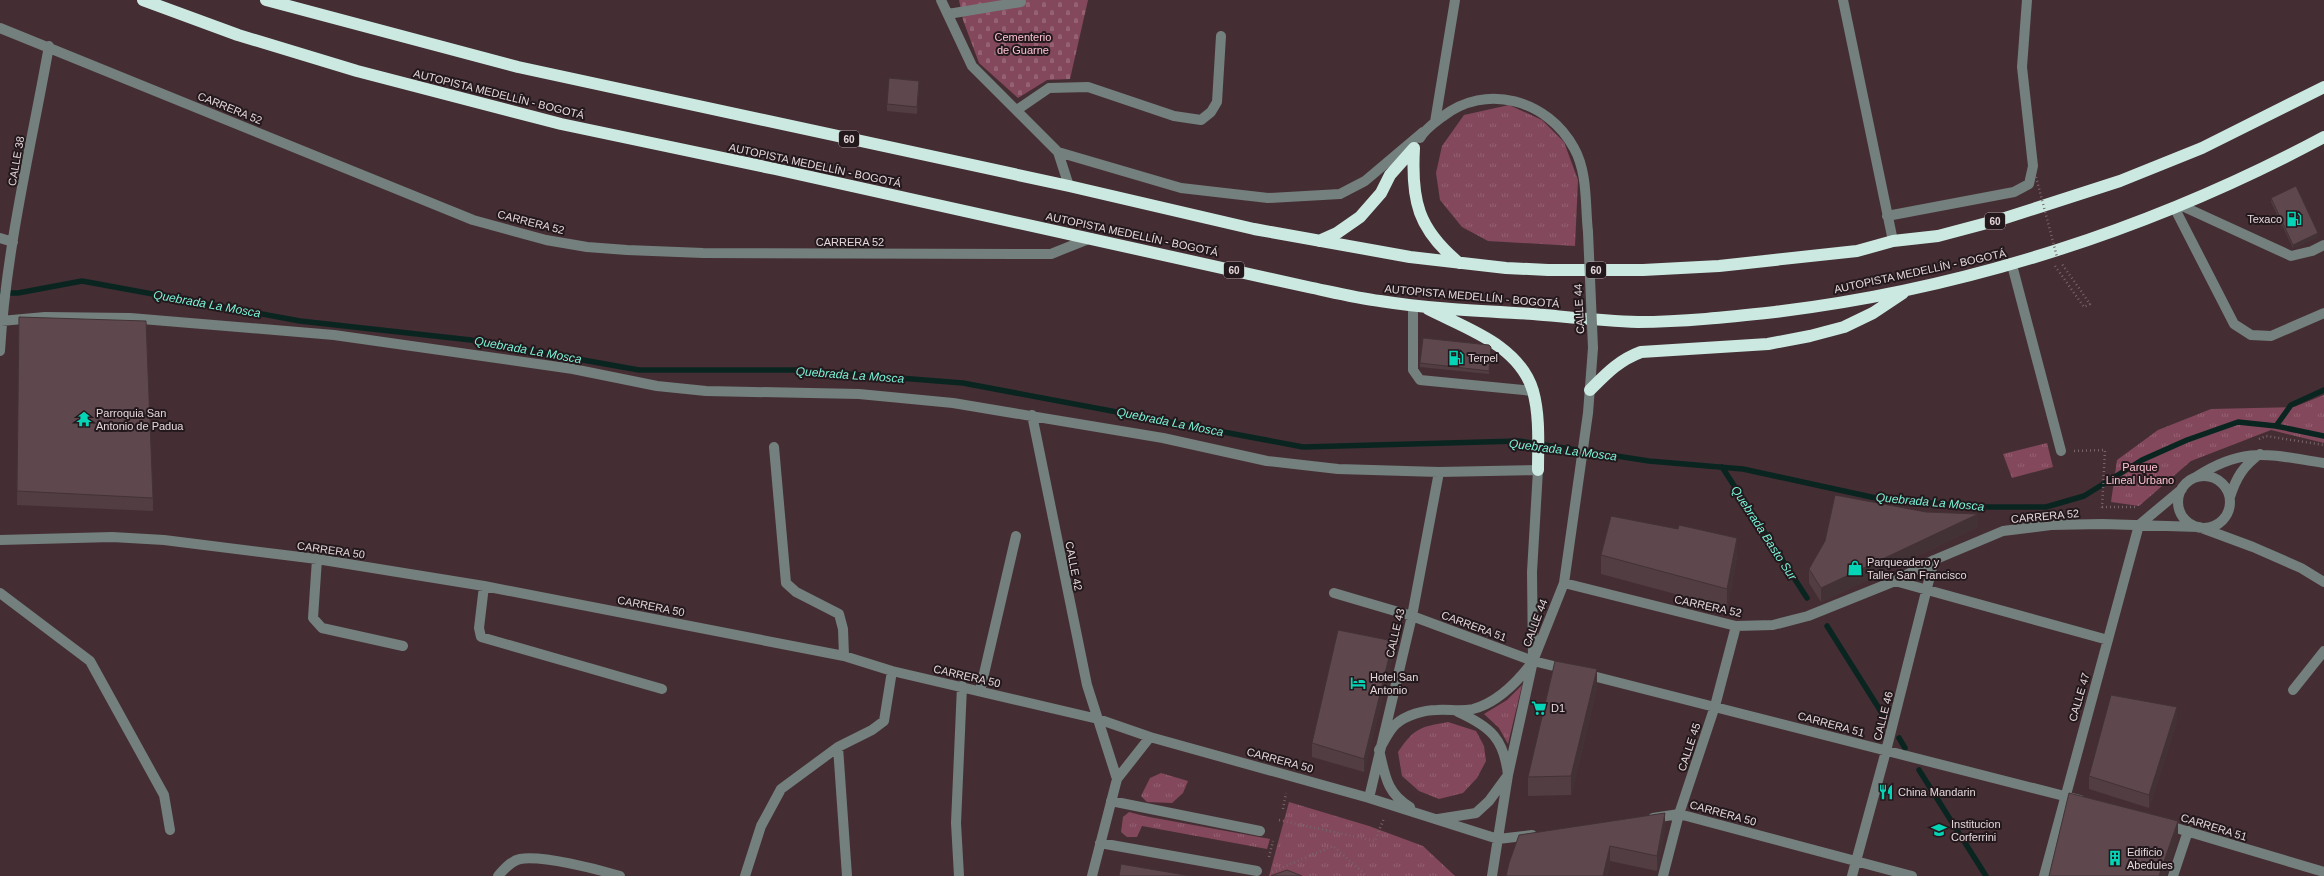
<svg xmlns="http://www.w3.org/2000/svg" width="2324" height="876" viewBox="0 0 2324 876" font-family="Arial,sans-serif">
	<style>
		.cemetery { fill: url(#cemetery-stones) }
		.park { fill: url(#park-tufts) }
		.lines { fill: none; stroke-linecap: round; stroke-linejoin: round }
		.stream { stroke: #0a2520; stroke-width: 5.5 }
		.path { stroke: #78646a; stroke-width: 2.5; stroke-dasharray: 1 3; stroke-linecap: butt }
		.minor { stroke: #74807d; stroke-width: 10 }
		.highway { stroke: #cbe9e1; stroke-width: 12 }
		.path-bridge { stroke: #78646a; stroke-width: 2.5; stroke-dasharray: 1 3; stroke-linecap: butt }
		.minor-bridge { stroke: #74807d; stroke-width: 10 }
		.wall { fill: #513d42 }
		.shaded-wall { fill: #423236 }
		.building { fill: #5e474d; stroke: #423236 }
		.labels { text-anchor: middle; dominant-baseline: central; stroke-width: 4; stroke-linejoin: round; paint-order: stroke }
		.shield { fill: #23191c; stroke: #ab9da1; stroke-width: 1 }
		.shield-label { font-size: 10px; font-weight: bold; fill: #e5d6da }
		.park-label { font-size: 11px; fill: #fcc1d2; stroke: #23191c }
		.street-label { font-size: 11px; fill: #e5d6da; stroke: #23191c }
		.poi-label { font-size: 11px; fill: #e5d6da; stroke: #23191c; text-anchor: start }
		.water-label { font-size: 12px; font-style: italic; fill: #79f3d8; stroke: #23191c }
	</style>
	<defs>
		<pattern id="cemetery-stones" width="16" height="16" patternUnits="userSpaceOnUse"><rect width="16" height="16" fill="#83485b"/><path d="M2 7V4a2 2 0 0 1 4 0v3zM10 15v-3a2 2 0 0 1 4 0v3z" fill="#946272"/></pattern>
		<pattern id="park-tufts" width="24" height="20" patternUnits="userSpaceOnUse"><rect width="24" height="20" fill="#83485b"/><path d="M3 7l-1-3M5 7V3M7 7l1-3M15 17l-1-3M17 17v-4M19 17l1-3" fill="none" stroke="#946272"/></pattern>
	</defs>
	<rect width="100%" height="100%" fill="#442e34"/>
	<path class="cemetery" d="M959,0h129l-18,79 -23,1 -29,18 -39,-35 -16,-43z"/>
	<path class="park" d="M1509,105l33,15 22,22 14,38 -3,66 -87,-5 -26,-14 -22,-27 -4,-27 6,-27 22,-31z
		M2324,395v48l-53,-13 -80,31 -52,45 -28,-4 6,-42 41,-30 53,-21 83,-2z
		M2047,443l6,24 -41,11 -9,-24z
		M1522,685l-14,59 -9,-16 -15,-14 23,-14z
		M1448,722l28,9 8,15 2,15 -9,17 -14,15 -24,6 -20,-8 -17,-15 -4,-24c16,-24 22,-25 50,-30z
		M1161,773l27,8 -5,12 -11,10 -25,-1 -6,-6 9,-18z
		M1289,802l80,24 54,20 32,30h-186z
		M1129,812l15,4 126,23 -3,10 -125,-23 -5,11h-10l-6,-5 2,-15z"/>
	<g class="lines">
		<path class="stream" d="M0,293h18l64,-12 218,40 171,19 168,30h158l166,13 340,64 216,-6 130,20 94,8 142,31 103,7h58l38,-11 58,-36 45,-20 51,-18 38,4 48,10
			M2276,426l15,-21 33,-15
			M1722,467l85,131
			M1827,626l58,92
			M1899,738l6,10
			M1919,770l67,106"/>
		<path class="path" d="M2055,266l29,41 6,-3 -28,-40
			M2259,439l7,-3 58,9
			M2074,451l31,-1 -3,58
			M2102,507h35
			M1283,809l3,-16
			M1279,820l96,21 9,-23
			M1269,857l4,-16
			M1272,872l61,-26 34,30"/>
		<path class="minor" d="M941,0l31,66 86,86 11,34
			M1843,0l50,241
			M948,14l73,-12
			M0,28l473,192 73,20 41,7 40,3 76,3 348,1 40,-16
			M1017,110l32,-22 39,-1 86,29 27,4 10,-8 6,-10 4,-66
			M1435,122l20,-122
			M1420,138c5,-9 14,-15 22,-21 44,-35 106,-17 132,31 14,25 11,57 14,84
			M1058,152l123,36 87,10 72,-4 25,-13 58,-49
			M2180,205l111,51 21,-5 12,-6
			M2174,207l60,117 17,11 20,1 53,-23
			M1887,216l127,-24 15,-8 4,-18 -11,-99 5,-67
			M0,238l13,4
			M2012,265l49,186
			M1413,305v65l7,10 113,11
			M1,321l44,-4 85,1 204,17 239,34 84,17 49,5 153,3 94,9 210,35 104,23 71,8 101,3 99,-2 -6,102 1,89
			M0,351c6,-102 31,-204 49,-305
			M1032,415l55,270 30,94
			M774,447l12,136 10,9 43,22 4,15 1,27
			M2178 502a26 26 0 1 1 52 0a26 26 0 1 1-52 0Z
			M2196,477c49,-32 74,-22 128,-14
			M2230,497c6,-19 13,-31 30,-43
			M0,540l112,-3 52,3 153,19 167,27 360,70 48,15 206,48 52,18 219,61 129,41 34,-4
			M317,559l-4,59 9,10 81,18
			M1895,581l213,59
			M1564,583l172,43 37,-1 35,-9 87,-35 39,-21 69,-29 48,-6 51,-1 97,3 54,20 48,21 23,14
			M484,586l-5,42 2,9 181,52
			M0,593l90,68 74,134 6,35
			M1334,593l78,23 121,45 33,8
			M1585,674l495,126
			M2293,690l31,-39
			M980,691l36,-155
			M838,747l9,129
			M1369,798l43,-182 27,-144
			M1111,801l149,30
			M1410,807c-24,-14 -25,-33 -31,-57 5,-8 10,-20 17,-26 10,-9 28,-14 41,-14 13,-1 23,2 36,-1 23,-6 44,-27 58,-45
			M1653,818l26,-4 233,62
			M1438,819l38,-6 13,-12 19,-26c-4,-36 -17,-48 -50,-63
			M2166,825l158,47
			M1100,843l157,28
			M498,876c6,-7 13,-15 22,-17 22,-4 77,10 100,17
			M745,876l16,-50 20,-37 57,-42 34,-17 12,-9 8,-50
			M959,876l-3,-53 6,-137
			M1092,876l25,-97 33,-42
			M1492,876l16,-101 25,-114 31,-78 24,-170 5,-65
			M1663,876l16,-62 36,-108 21,-80
			M1852,876l34,-125 48,-191
			M2044,876l95,-351 43,-36
			M2173,876l15,-45"/>
		<path class="highway" d="M143,0l95,35 119,36 204,53 214,45 533,118c24,5 48,11 72,14 51,8 102,10 153,13 35,3 70,7 105,8 45,0 91,-5 137,-10 191,-23 379,-84 549,-175
			M266,0l252,67 551,119 185,43 156,28 96,11 42,2h95l76,-4 138,-15 36,-10 45,-5 64,-17 118,-38 82,-33 122,-61
			M1414,148c-3,53 4,81 45,115
			M1319,241l18,-8 23,-16 21,-24 9,-18 24,-27
			M1428,309c39,20 91,36 105,82 7,25 5,54 5,79
			M1590,390c16,-16 29,-30 51,-38l127,-8 42,-8 34,-9 29,-14 30,-20"/>
		<path class="path-bridge" d="M2036,177l21,80"/>
		<path class="minor-bridge" d="M1588,232l5,116"/>
	</g>
	<path class="wall" d="M919,88l-2,26 -30,-3v-7z
		M2271,198l47,39 -25,11 -22,-46z
		M19,317l134,181v13l-136,-6z
		M1491,350l-2,24 -69,-7v-4z
		M1978,527l-157,75 -12,-19v-14z
		M1601,555l136,2 -10,51 -126,-34z
		M1393,655l-29,117 -52,-15v-14z
		M1597,688l-26,107 -43,1v-19z
		M2177,721l-28,87 -60,-19v-13z
		M1665,829l-8,42 -47,-10 -3,15h-101z"/>
	<path class="shaded-wall" d="M919,81v7l-2,26v-7z
		M2318,233v4l-25,11v-3z
		M1978,514v13l-157,75v-14z
		M1737,538v19l-10,51v-19z
		M1393,641v14l-29,117v-13z
		M1597,669v19l-26,107v-19z
		M2177,707v14l-28,87v-13z
		M1665,813v16l-8,42v-15z
		M2178,821v19l-12,36h-7z
		M1610,846v15l-3,15h-4z"/>
	<path class="building" d="M889,78l30,3 -2,26 -30,-3z
		M2296,186l22,47 -25,12 -22,-47z
		M19,317l127,4 7,177 -136,-7z
		M1423,338l66,7 2,2 -2,24 -69,-8z
		M1835,495l91,17 52,2 -157,74 -12,-19 16,-28z
		M1611,516l67,13 1,-4 58,13 -10,51 -126,-34z
		M1338,630l55,11 -29,118 -52,-16z
		M1555,661l42,8 -26,107 -43,1z
		M2111,695l66,12 -28,88 -60,-19z
		M2069,793l109,28 -19,55h-110z
		M1665,813l-8,43 -47,-10 -7,30h-97l3,-13 10,-28z
		M1121,864l70,12h-72z
		M1287,870l15,6h-31l2,-1z"/>
	<defs>
		<g id="fuel-bare" transform="scale(1.2)"><path d="M-5.5-6h7V0h2V4h1.3V-2.5L3-4.5l.8-.8L6-3V5H2.5V1h-1V6h-7ZM-4.2-4.7v3.2H.2V-4.7Z" fill="#05d5b6" stroke="#23191c" stroke-width="2.5" paint-order="stroke"/></g>
		<g id="temple-bare" transform="scale(1.2)"><path d="M0-6L5-2H3V0L6.5 2.5H4V6H1.5V3h-3V6H-4V2.5H-6.5L-3 0V-2H-5Z" fill="#05d5b6" stroke="#23191c" stroke-width="2.5" paint-order="stroke"/></g>
		<g id="shop-bare" transform="scale(1.2)"><path d="M-5-2.5h2.3a2.7 3.5 0 0 1 5.4 0H5L5.5 6h-11ZM-1.5-2.5h3a1.5 2.3 0 0 0-3 0Z" fill="#05d5b6" stroke="#23191c" stroke-width="2.5" paint-order="stroke"/></g>
		<g id="hotel-bare" transform="scale(1.2)"><path d="M-6-4.5h1.5V1H6V5H4.5V3h-9V5H-6ZM-4 0a1.8 1.8 0 1 1 3.6 0ZM.5 0V-2.5h3Q6-2.5 6 0Z" fill="#05d5b6" stroke="#23191c" stroke-width="2.5" paint-order="stroke"/></g>
		<g id="supermarket-bare" transform="scale(1.2)"><path d="M-6-5.5h2.5l.6 2H6L4.5 2H-2.5L-4.4-4H-6ZM-1.5 3.2a1.3 1.3 0 1 0 .1 0ZM3 3.2a1.3 1.3 0 1 0 .1 0Z" fill="#05d5b6" stroke="#23191c" stroke-width="2.5" paint-order="stroke"/></g>
		<g id="restaurant-bare" transform="scale(1.2)"><path d="M-5-6h1v4h1v-4h1v4h1v-4h1v5L-1.5 .5V6h-2V.5L-5-1ZM5-6V6H3V1.5H1.5Q1.5-4 5-6Z" fill="#05d5b6" stroke="#23191c" stroke-width="2.5" paint-order="stroke"/></g>
		<g id="school-bare" transform="scale(1.2)"><path d="M0-5L7-2L0 1L-7-2ZM-4 1L0 2.5L4 1V4Q0 6-4 4Z" fill="#05d5b6" stroke="#23191c" stroke-width="2.5" paint-order="stroke"/></g>
		<g id="building-bare" transform="scale(1.2)"><path d="M-4-6H4V6H1V3H-1V6H-4ZM-2.5-4.3h1.7v1.8h-1.7ZM.8-4.3h1.7v1.8H.8ZM-2.5-1h1.7V.8h-1.7ZM.8-1h1.7V.8H.8Z" fill="#05d5b6" stroke="#23191c" stroke-width="2.5" paint-order="stroke"/></g>
	</defs>
	<g fill-rule="evenodd">
		<use href="#fuel-bare" x="2294" y="219"/>
		<use href="#fuel-bare" x="1456" y="358"/>
		<use href="#temple-bare" x="84" y="419"/>
		<use href="#shop-bare" x="1855" y="568"/>
		<use href="#hotel-bare" x="1358" y="683"/>
		<use href="#supermarket-bare" x="1539" y="708"/>
		<use href="#restaurant-bare" x="1886" y="792"/>
		<use href="#school-bare" x="1939" y="830"/>
		<use href="#building-bare" x="2115" y="858"/>
	</g>
	<g class="labels">
		<g class="shield">
			<rect x="839" y="131" width="20" height="16" rx="3"/>
			<rect x="1985" y="213" width="20" height="16" rx="3"/>
			<rect x="1224" y="262" width="20" height="16" rx="3"/>
			<rect x="1586" y="262" width="20" height="16" rx="3"/>
		</g>
		<g class="shield-label">
			<text x="849" y="139">60</text>
			<text x="1995" y="221">60</text>
			<text x="1234" y="270">60</text>
			<text x="1596" y="270">60</text>
		</g>
		<g class="park-label">
			<text x="1023" y="37">Cementerio<tspan x="1023" dy="13">de Guarne</tspan></text>
			<text x="2140" y="467">Parque<tspan x="2140" dy="13">Lineal Urbano</tspan></text>
		</g>
		<g class="street-label">
			<text transform="translate(499 94) rotate(14)">AUTOPISTA MEDELLÍN - BOGOTÁ</text>
			<text transform="translate(230 108) rotate(22)">CARRERA 52</text>
			<text transform="translate(16 161) rotate(-80)">CALLE 38</text>
			<text transform="translate(815 165) rotate(12)">AUTOPISTA MEDELLÍN - BOGOTÁ</text>
			<text transform="translate(531 222) rotate(14)">CARRERA 52</text>
			<text transform="translate(1132 234) rotate(12)">AUTOPISTA MEDELLÍN - BOGOTÁ</text>
			<text x="850" y="242">CARRERA 52</text>
			<text transform="translate(1920 271) rotate(-12)">AUTOPISTA MEDELLÍN - BOGOTÁ</text>
			<text transform="translate(1472 296) rotate(5)">AUTOPISTA MEDELLÍN - BOGOTÁ</text>
			<text transform="translate(1579 309) rotate(-93)">CALLE 44</text>
			<text transform="translate(2045 516) rotate(-5)">CARRERA 52</text>
			<text transform="translate(331 550) rotate(8)">CARRERA 50</text>
			<text transform="translate(1074 566) rotate(79)">CALLE 42</text>
			<text transform="translate(651 606) rotate(11)">CARRERA 50</text>
			<text transform="translate(1708 606) rotate(12)">CARRERA 52</text>
			<text transform="translate(1535 623) rotate(-69)">CALLE 44</text>
			<text transform="translate(1474 626) rotate(20)">CARRERA 51</text>
			<text transform="translate(1395 633) rotate(-77)">CALLE 43</text>
			<text transform="translate(967 676) rotate(13)">CARRERA 50</text>
			<text transform="translate(2079 697) rotate(-74)">CALLE 47</text>
			<text transform="translate(1883 716) rotate(-76)">CALLE 46</text>
			<text transform="translate(1831 724) rotate(15)">CARRERA 51</text>
			<text transform="translate(1689 747) rotate(-72)">CALLE 45</text>
			<text transform="translate(1280 760) rotate(15)">CARRERA 50</text>
			<text transform="translate(1723 813) rotate(15)">CARRERA 50</text>
			<text transform="translate(2214 827) rotate(17)">CARRERA 51</text>
		</g>
		<g class="poi-label">
			<text x="2282" y="219" text-anchor="end">Texaco</text>
			<text x="1468" y="358">Terpel</text>
			<text x="96" y="413">Parroquia San<tspan x="96" dy="13">Antonio de Padua</tspan></text>
			<text x="1867" y="562">Parqueadero y<tspan x="1867" dy="13">Taller San Francisco</tspan></text>
			<text x="1370" y="677">Hotel San<tspan x="1370" dy="13">Antonio</tspan></text>
			<text x="1551" y="708">D1</text>
			<text x="1898" y="792">China Mandarin</text>
			<text x="1951" y="824">Institucion<tspan x="1951" dy="13">Corferrini</tspan></text>
			<text x="2127" y="852">Edificio<tspan x="2127" dy="13">Abedules</tspan></text>
		</g>
		<g class="water-label">
			<text transform="translate(207 304) rotate(10)">Quebrada La Mosca</text>
			<text transform="translate(528 350) rotate(10)">Quebrada La Mosca</text>
			<text transform="translate(850 375) rotate(4)">Quebrada La Mosca</text>
			<text transform="translate(1170 422) rotate(11)">Quebrada La Mosca</text>
			<text transform="translate(1563 450) rotate(7)">Quebrada La Mosca</text>
			<text transform="translate(1930 502) rotate(5)">Quebrada La Mosca</text>
			<text transform="translate(1764 533) rotate(57)">Quebrada Basto Sur</text>
		</g>
	</g>
</svg>
